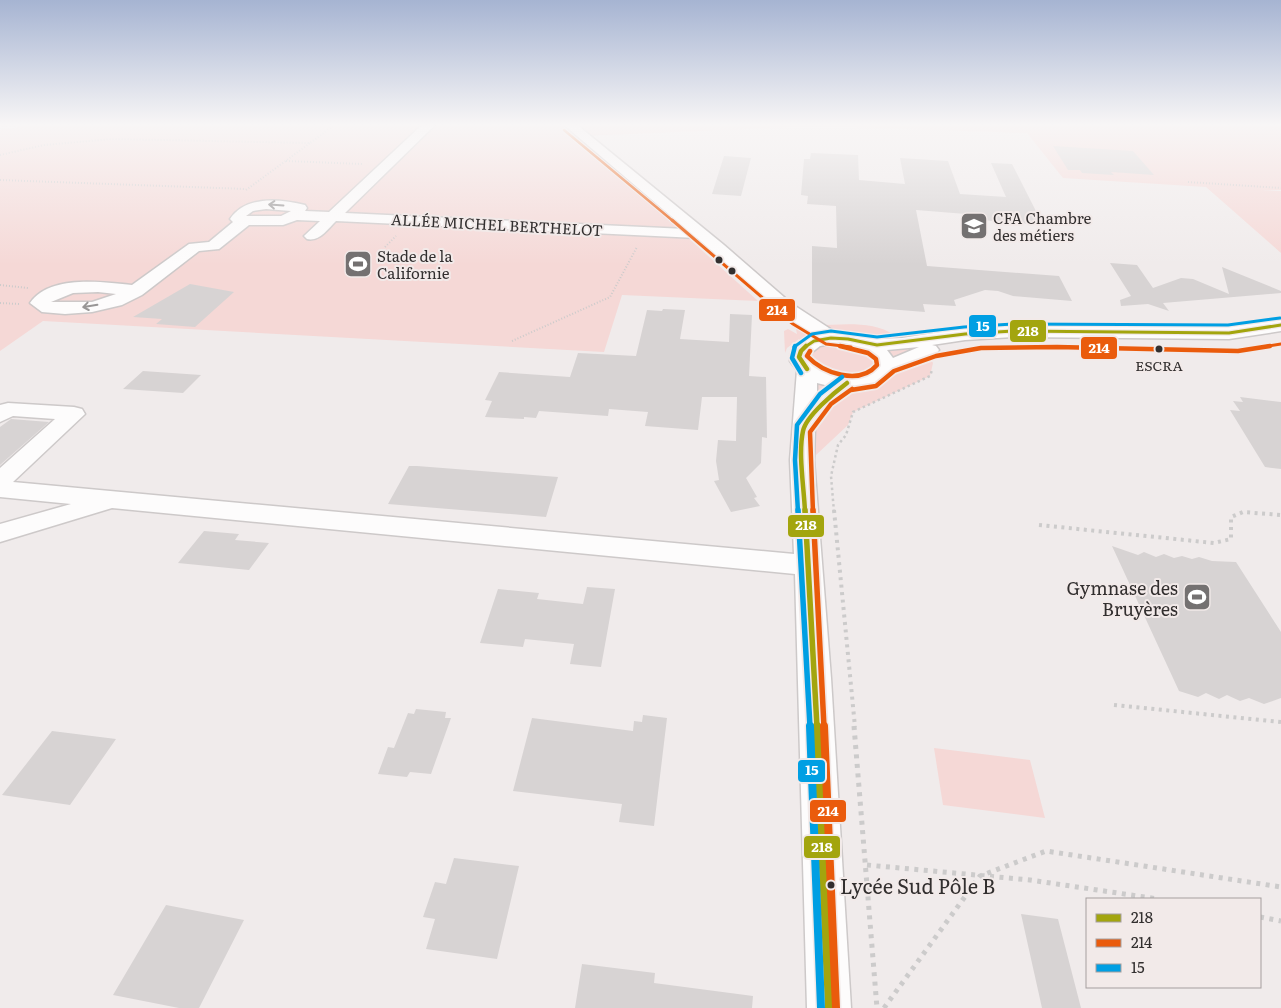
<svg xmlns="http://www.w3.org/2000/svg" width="1281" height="1008" viewBox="0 0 1281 1008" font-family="Literata,serif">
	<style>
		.green { fill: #f5d8d6 }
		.building { fill: #d7d3d3 }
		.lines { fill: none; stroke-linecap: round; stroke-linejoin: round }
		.minor-casing { stroke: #cdc9c9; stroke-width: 3 }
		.path-far3 { stroke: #cccbcb; stroke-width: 2; stroke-dasharray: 1 2; stroke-linecap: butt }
		.path-far2 { stroke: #cccbcb; stroke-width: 2.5; stroke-dasharray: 2.5 3; stroke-linecap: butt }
		.path-far1 { stroke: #cccbcb; stroke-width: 4; stroke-dasharray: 3 4.5; stroke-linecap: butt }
		.path { stroke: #cccbcb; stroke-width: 5; stroke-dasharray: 4 5.5; stroke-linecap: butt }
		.minor { fill: #fdfcfc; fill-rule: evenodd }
		.bus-1-far3-casing { stroke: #f2eae9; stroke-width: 5.5 }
		.bus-1-far2-casing { stroke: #f2eae9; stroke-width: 8 }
		.bus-1-far1-casing { stroke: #f2eae9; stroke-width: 9 }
		.bus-1-casing { stroke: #f2eae9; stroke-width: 11 }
		.bus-2-far4-casing { stroke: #f2eae9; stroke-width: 4.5 }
		.bus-2-far3-casing { stroke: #f2eae9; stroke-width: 5.5 }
		.bus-2-far2-casing { stroke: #f2eae9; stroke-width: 8 }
		.bus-2-far1-casing { stroke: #f2eae9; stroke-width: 9 }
		.bus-2-casing { stroke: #f2eae9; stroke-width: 11 }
		.bus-3-far3-casing { stroke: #f2eae9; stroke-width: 5.5 }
		.bus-3-far2-casing { stroke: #f2eae9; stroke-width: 8 }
		.bus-3-far1-casing { stroke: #f2eae9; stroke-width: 9 }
		.bus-3-casing { stroke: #f2eae9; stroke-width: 11 }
		.bus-1-far3 { stroke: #a3a50e; stroke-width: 3 }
		.bus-1-far2 { stroke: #a3a50e; stroke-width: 4.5 }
		.bus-1-far1 { stroke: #a3a50e; stroke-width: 5.5 }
		.bus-1 { stroke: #a3a50e; stroke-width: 8 }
		.bus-2-far4 { stroke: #ea5b0c; stroke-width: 2.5 }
		.bus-2-far3 { stroke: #ea5b0c; stroke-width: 3 }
		.bus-2-far2 { stroke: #ea5b0c; stroke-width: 4.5 }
		.bus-2-far1 { stroke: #ea5b0c; stroke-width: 5.5 }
		.bus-2 { stroke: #ea5b0c; stroke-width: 8 }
		.bus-3-far3 { stroke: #009fe3; stroke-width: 3 }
		.bus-3-far2 { stroke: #009fe3; stroke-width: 4.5 }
		.bus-3-far1 { stroke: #009fe3; stroke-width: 5.5 }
		.bus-3 { stroke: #009fe3; stroke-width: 8 }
		.oneway { stroke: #989696 }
		.bus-dot { fill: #322f2f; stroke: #f2eae9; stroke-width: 2 }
		.labels { text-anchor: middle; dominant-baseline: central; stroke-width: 4; stroke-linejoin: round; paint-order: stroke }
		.far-bus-label { font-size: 14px; fill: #322f2f; stroke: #f2eae9 }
		.far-poi-label { font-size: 15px; fill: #322f2f; stroke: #f2eae9; text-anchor: start }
		.far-street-label { font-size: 15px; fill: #322f2f; stroke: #f2eae9 }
		.poi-label { font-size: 18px; fill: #322f2f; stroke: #f2eae9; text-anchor: end }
		.near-bus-label { font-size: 20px; fill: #322f2f; stroke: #f2eae9; text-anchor: start }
		.line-badge { stroke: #f2eae9; stroke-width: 2 }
		.badge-label { font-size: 14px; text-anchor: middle; font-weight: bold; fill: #fff }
	</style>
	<rect width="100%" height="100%" fill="#f0ebeb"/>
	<path class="green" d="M35,124h527l196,177 -136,-6 -18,57 -561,-31 -43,30v-221z
		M569,124h712v66h-21l21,1v62l-75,-66 -143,-9 -36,-45 -210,-7 -234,10z
		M817,325c24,0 56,-5 77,10 8,6 13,14 19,21h16l4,7 -3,13 -77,36 -5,13 -32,30 -13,-26 4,-60 32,13 46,-14 -30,-27 -52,7 -4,-9 -12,9 -2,5 -1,-22 4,-2 9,5 -1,-5z
		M833,344c9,0 54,7 38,25 -13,15 -46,5 -58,-6l-1,-11 5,-4z
		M934,748l96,12 15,58 -102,-13z"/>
	<path class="building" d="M1053,146l80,5 21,24 -43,-3 3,3 -32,-2 -2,-3h-12z
		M811,153l47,2 1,25 46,4 -5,-26 48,3 12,33 46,3 -15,-34 21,1 31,61 -75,-6 -2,-5 -50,-4 11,56 132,10 13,25 -59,-5 -15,-5 -13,-1 -31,10 2,6 -33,-2 2,8 -113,-9v-57l25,2 -1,-42 -29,-2 1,-8 -7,-1 3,-36h6z
		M724,156l27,2 -10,38 -29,-2z
		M1110,263l27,2 16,23 28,-10 12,1 36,15 -7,-27 59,24v2l-118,10 6,8 -21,-7 -27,2 -1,-6 11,-4z
		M190,284l44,8 -39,35 -39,-3 6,-5 -29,-2z
		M663,309l22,1 -5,29 49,3 1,-28 22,1 -3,61 17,1 1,61 -5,-1 -1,26 -15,15 11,19 -3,1 6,8 -29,6 -17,-31 5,-1 -3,-19 2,-21 18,1 1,-44h-35l-4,33 -53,-4 3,-14 -39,-3 -1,7 -69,-5 -3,7 -12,-1v2l-39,-2 7,-16 -7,-1 14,-28 71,5 8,-24 58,3 11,-46 15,1z
		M143,371l58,4 -18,18 -60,-4z
		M1240,397l41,5v67l-16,-2 -35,-57 10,1 -7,-10 10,1z
		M11,419l38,3 -49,43v-38z
		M409,466h8l141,11 -12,40 -158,-13z
		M204,531l35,3 -4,6 34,3 -20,27 -71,-7z
		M1112,546l26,9 6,-3 12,5 8,-3 10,4 8,-2 10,3 7,-2 13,4 24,1 45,70v66l-17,6 -15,-6 -9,3 -13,-6 -8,4 -13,-6 -8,4 -19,-6z
		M587,587l28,2 -14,78 -31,-3 4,-20 -49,-5 -2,8 -43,-4 18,-54 41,4 -2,6 46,5z
		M416,709l30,3 -1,6h6l-20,56 -21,-2 -3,5 -29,-3 10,-27 6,1 14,-35 6,1z
		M643,715l24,3 -13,108 -35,-4 3,-18 -109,-13 19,-73 101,13 1,-10 8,1z
		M52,731l64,8 -46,66 -68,-10z
		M454,858l65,8 -22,93 -71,-10 9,-30 -12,-2 12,-35 11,2z
		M166,905l78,15 -45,88h-20l-66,-13z
		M1021,914l37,5 23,89h-39z
		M582,964l73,9 -1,10 99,13 -1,12h-177z"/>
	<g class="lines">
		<g class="minor-casing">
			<path id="minor" d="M423,124h13l-91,89 341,16 -123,-105h13l148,121 68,59 43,28 42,7 25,-1 63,-10 48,-3 216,2 52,-8v12l-52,8 -216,-2 -48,3 -33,5 4,1 3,4 -3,4 -44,18 -10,10 -30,7 -18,15 -19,24 -1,32 17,218 20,330h-44l-12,-434 -683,-66 -112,34v-18l71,-20 -71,-7v-29l55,-49 -42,-3 -13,6v-17l8,-2 66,4 8,2 3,5 -72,68 781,72 -4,-94 7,-90 -7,-9c2,-13 10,-22 23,-25l-33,-24 -83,-74 -361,-17c-9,9 -17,21 -29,18l-3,-3 16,-15 -23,-1 -14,5h-34l-30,24 -20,2 -57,44 -20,10 -30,7 -27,2 -23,-2 -12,-9c20,-29 73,-21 102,-18l57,-41 20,-2 24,-20 -3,-3c16,-24 50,-20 75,-14l2,3 -2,3 24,1zM266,209l25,2 -10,5h-35l7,-5zM98,292l18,2 -24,8h-41l22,-9zM831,344c17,0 33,3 44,17l-2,8c-19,14 -47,8 -63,-9l1,-7 9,-7zM919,347l-26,11 -6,-8zM817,383l12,3 -12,10z"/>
		</g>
		<path class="path-far3" d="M0,155l44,-10 68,-6 198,4 26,-19
			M286,161l76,3
			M0,180l246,9
			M1188,182l93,6
			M246,190l64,-47
			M385,247l11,-11
			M0,285l28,3
			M0,303l19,1
			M512,341l98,-44 27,-50"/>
		<path class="path-far2" d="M834,512l-3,-36 7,-31 8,-10 7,-23 77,-36 2,-6"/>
		<path class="path-far1" d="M834,510l21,217
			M1039,525l175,18 17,-4v-22l12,-5 38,3
			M1114,705l167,17"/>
		<path class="path" d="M854,726l23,282
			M867,865l163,15 128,19
			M1260,917l21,4
			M884,1008l96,-132 66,-25 235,36"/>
		<use href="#minor" class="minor"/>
		<g class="bus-1-far3-casing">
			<path id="bus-1-far3" d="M805,347l9,-6 17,-3 17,1 29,6 88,-11 48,-3 216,2 52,-8"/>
		</g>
		<g class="bus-1-far2-casing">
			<path id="bus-1-far2" d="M806,346l-5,5 -2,6 8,12
				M805,512c-1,-25 -7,-58 -2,-81 3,-15 32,-39 44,-48"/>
		</g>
		<g class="bus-1-far1-casing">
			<path id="bus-1-far1" d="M805,510l12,217"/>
		</g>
		<g class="bus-1-casing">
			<path id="bus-1" d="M817,726l12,282"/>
		</g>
		<g class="bus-2-far4-casing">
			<path id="bus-2-far4" d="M564,130l109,91"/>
		</g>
		<g class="bus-2-far3-casing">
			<path id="bus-2-far3" d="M672,220l121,104 33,20 25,3
				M1263,347l18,-3"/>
		</g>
		<g class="bus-2-far2-casing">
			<path id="bus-2-far2" d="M810,351l-3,5c16,17 52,30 70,9l-1,-6 -8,-6 -28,-7
				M851,390l25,-4 18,-15 42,-15 45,-8 76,-1 181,4 32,-5
				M813,512l-3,-80 21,-28 21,-15"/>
		</g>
		<g class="bus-2-far1-casing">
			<path id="bus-2-far1" d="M813,510l11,217"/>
		</g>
		<g class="bus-2-casing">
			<path id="bus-2" d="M824,726l12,282"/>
		</g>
		<g class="bus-3-far3-casing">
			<path id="bus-3-far3" d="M794,347l18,-13 19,-3 46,6 87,-10 49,-3 215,1 52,-7"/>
		</g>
		<g class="bus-3-far2-casing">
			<path id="bus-3-far2" d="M795,346l-3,12 9,15
				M798,512l-3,-52 2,-35 23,-31 22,-17"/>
		</g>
		<g class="bus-3-far1-casing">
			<path id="bus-3-far1" d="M798,510l12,217"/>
		</g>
		<g class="bus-3-casing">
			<path id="bus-3" d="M810,726l11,282"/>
		</g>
		<use href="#bus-1-far3" class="bus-1-far3"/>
		<use href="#bus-1-far2" class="bus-1-far2"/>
		<use href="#bus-1-far1" class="bus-1-far1"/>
		<use href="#bus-1" class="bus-1"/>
		<use href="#bus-2-far4" class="bus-2-far4"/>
		<use href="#bus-2-far3" class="bus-2-far3"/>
		<use href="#bus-2-far2" class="bus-2-far2"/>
		<use href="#bus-2-far1" class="bus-2-far1"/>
		<use href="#bus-2" class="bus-2"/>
		<use href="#bus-3-far3" class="bus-3-far3"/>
		<use href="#bus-3-far2" class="bus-3-far2"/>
		<use href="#bus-3-far1" class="bus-3-far1"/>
		<use href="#bus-3" class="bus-3"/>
	</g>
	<defs><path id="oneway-shaft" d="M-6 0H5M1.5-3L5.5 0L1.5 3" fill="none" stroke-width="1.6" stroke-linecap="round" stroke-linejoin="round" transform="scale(1.25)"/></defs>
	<g class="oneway">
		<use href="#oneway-shaft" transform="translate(276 205) rotate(-176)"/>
		<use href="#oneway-shaft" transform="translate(90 306) rotate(171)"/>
	</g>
	<linearGradient id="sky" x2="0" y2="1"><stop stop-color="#a6b4d2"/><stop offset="0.47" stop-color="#f8f6f6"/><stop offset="1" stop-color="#f8f6f6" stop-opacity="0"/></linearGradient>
	<rect width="1281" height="265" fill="url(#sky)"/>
	<defs>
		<g id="school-square" transform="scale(1.4375)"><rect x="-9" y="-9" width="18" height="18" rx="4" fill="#747171" stroke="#f2eae9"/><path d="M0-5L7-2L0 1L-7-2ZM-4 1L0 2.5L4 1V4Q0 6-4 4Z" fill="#fff"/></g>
		<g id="stadium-square" transform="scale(1.4375)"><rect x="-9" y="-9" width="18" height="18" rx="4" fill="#747171" stroke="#f2eae9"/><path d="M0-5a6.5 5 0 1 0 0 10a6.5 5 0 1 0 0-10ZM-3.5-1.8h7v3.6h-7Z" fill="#fff"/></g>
	</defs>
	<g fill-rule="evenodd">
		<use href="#school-square" x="974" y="226"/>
		<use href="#stadium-square" x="358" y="264"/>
		<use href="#stadium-square" x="1197" y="597"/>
	</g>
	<g class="bus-dot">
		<circle cx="719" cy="260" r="4.5"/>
		<circle cx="732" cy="271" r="4.5"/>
		<circle cx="1159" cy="349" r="4.5"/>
		<circle cx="831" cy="885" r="4.5"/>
	</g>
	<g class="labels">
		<g class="far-bus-label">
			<text x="1159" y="365">ESCRA</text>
		</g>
		<g class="far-poi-label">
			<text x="993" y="217">CFA Chambre<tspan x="993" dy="17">des métiers</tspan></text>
			<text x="377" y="255">Stade de la<tspan x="377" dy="17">Californie</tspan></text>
		</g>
		<g class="far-street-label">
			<text transform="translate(497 224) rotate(3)">ALLÉE MICHEL BERTHELOT</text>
		</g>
		<g class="poi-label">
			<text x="1178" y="587">Gymnase des<tspan x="1178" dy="21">Bruyères</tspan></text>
		</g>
		<g class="near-bus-label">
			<text x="840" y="885">Lycée Sud Pôle B</text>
		</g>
	</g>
	<g class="line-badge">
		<rect x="758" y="298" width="38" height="24" rx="5" fill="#ea5b0c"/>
		<rect x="968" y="314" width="29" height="24" rx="5" fill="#009fe3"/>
		<rect x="1009" y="319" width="38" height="24" rx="5" fill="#a3a50e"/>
		<rect x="1080" y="336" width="38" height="24" rx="5" fill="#ea5b0c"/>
		<rect x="787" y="514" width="38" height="24" rx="5" fill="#a3a50e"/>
		<rect x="797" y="759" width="29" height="24" rx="5" fill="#009fe3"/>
		<rect x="809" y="799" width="38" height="24" rx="5" fill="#ea5b0c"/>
		<rect x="803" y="835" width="38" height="24" rx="5" fill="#a3a50e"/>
	</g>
	<g class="badge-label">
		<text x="777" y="315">214</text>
		<text x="983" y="331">15</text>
		<text x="1028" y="336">218</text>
		<text x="1099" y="353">214</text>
		<text x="806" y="530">218</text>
		<text x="812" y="775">15</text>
		<text x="828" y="816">214</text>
		<text x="822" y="852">218</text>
	</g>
	<rect x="1086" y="898" width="175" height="90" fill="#f2eae9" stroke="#a59f9f"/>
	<rect x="1096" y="914" width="25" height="8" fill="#a3a50e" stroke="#a59f9f"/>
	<text x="1131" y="923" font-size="15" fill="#322f2f">218</text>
	<rect x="1096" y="939" width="25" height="8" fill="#ea5b0c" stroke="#a59f9f"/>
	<text x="1131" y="948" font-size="15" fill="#322f2f">214</text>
	<rect x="1096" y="964" width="25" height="8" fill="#009fe3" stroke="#a59f9f"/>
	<text x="1131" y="973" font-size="15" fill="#322f2f">15</text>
</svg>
